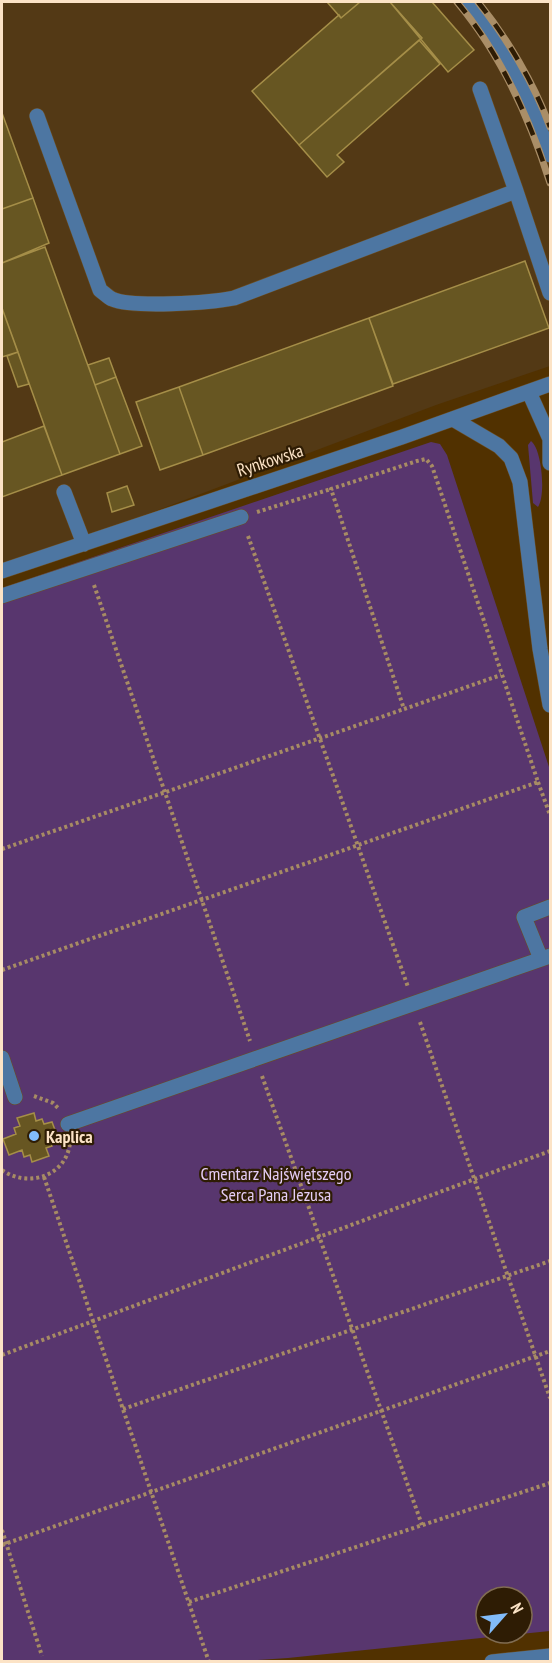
<svg xmlns="http://www.w3.org/2000/svg" width="552" height="1663" viewBox="0 0 552 1663" font-family="'PT Sans Narrow',sans-serif">
	<style>
		.built { fill: #533915 }
		.green { fill: #58366e; fill-rule: evenodd }
		.building { fill: #675622; stroke: #a58e48; stroke-width: 1.5 }
		.lines { fill: none; stroke-linecap: round; stroke-linejoin: round }
		.minor-casing { stroke: #6c4d20; stroke-width: 16 }
		.path { stroke: #a78b64; stroke-width: 4; stroke-dasharray: 3 3; stroke-linecap: butt }
		.minor { stroke: #4d76a2; stroke-width: 15 }
		.rail-casing { stroke: #aa8e67; stroke-width: 7 }
		.rail { stroke: #2e1c04; stroke-width: 4.5; stroke-dasharray: 14; stroke-linecap: butt }
		.poi-dot { fill: #82bcfa; stroke: #2e1c04; stroke-width: 2 }
		.labels { text-anchor: middle; dominant-baseline: central; stroke-width: 4.5; stroke-linejoin: round; paint-order: stroke }
		.street-label { font-size: 18px; fill: #fce3c6; stroke: #2e1c04 }
		.poi-label { font-size: 18px; font-weight: bold; fill: #fce3c6; stroke: #2e1c04; text-anchor: start }
		.park-label { font-size: 18px; fill: #e5cdf6; stroke: #2e1c04 }
	</style>
	<rect width="100%" height="100%" fill="#513100"/>
	<path class="built" d="M2,2h548v364l-114,39 -434,164z"/>
	<path class="green" d="M531,441c11,8 15,55 7,66l-5,-4 -5,-58z
		M431,442l9,2 7,11 103,315v861l-262,27 -61,4 -225,-1v-1073zM486,1597h36v36h-36z"/>
	<path class="building" d="M327,2h33l-19,16z
		M360,2h30l32,36 -123,107 -47,-54 87,-76 2,3z
		M390,2h42l42,48 -26,22z
		M419,40l21,24 -103,91 7,7 -17,15 -28,-32z
		M2,113l31,85 -31,11z
		M33,198l16,45 -47,20v-54z
		M45,247l75,207 -58,21 -60,-167v-45z
		M525,261l24,67 -156,56 -24,-66z
		M2,308l16,44 -16,5z
		M369,318l24,68 -190,69 -24,-68z
		M18,352l11,32 -11,3 -11,-31z
		M109,358l7,19 -21,8 -7,-20z
		M116,377l26,69 -22,8 -25,-69z
		M179,387l24,68 -43,15 -24,-68z
		M44,426l18,49 -60,22v-55z
		M127,486l7,19 -22,7 -5,-19z
		M34,1113l2,8 6,-2 2,5 8,-2 6,16 -8,3 2,5 -6,2 3,8 -17,6 -2,-7 -6,2 -2,-7 -13,5 -6,-16 13,-5 -2,-6 6,-2 -3,-8z"/>
	<g class="lines">
		<g class="minor-casing">
			<path id="minor" d="M469,2c37,45 60,98 81,153
				M480,89l36,102
				M37,116l63,174c4,3 8,7 12,9 20,9 98,4 122,-1l282,-107 34,102
				M529,392l21,47v24
				M453,419l46,27 12,12 9,24 20,167 10,56
				M64,492l20,52
				M2,571l400,-134 148,-53
				M2,596l239,-79
				M541,959l-17,-42 26,-10
				M2,1058l13,39
				M68,1124l482,-168
				M492,1662l58,-6"/>
		</g>
		<path class="path" d="M257,512l74,-23
			M248,536l160,451
			M94,585l156,456
			M538,782l12,33
			M2,849l402,-140
			M2,970l536,-188 -106,-316 -6,-7 -9,2 -86,28 73,220 97,-34
			M420,1022l130,376
			M262,1076l160,449
			M34,1096l19,7 6,6
			M2,1170c25,18 64,7 68,-27
			M44,1177l165,485
			M2,1355l548,-204
			M123,1409l427,-148
			M2,1530l40,126
			M2,1545l548,-194
			M189,1602l361,-119"/>
		<use href="#minor" class="minor"/>
		<g class="rail-casing">
			<path id="rail" d="M457,2c43,51 73,117 93,181
				M478,2c29,36 56,81 72,125"/>
		</g>
		<use href="#rail" class="rail"/>
	</g>
	<circle class="poi-dot" cx="34" cy="1136" r="6"/>
	<g class="labels">
		<g class="street-label">
			<text transform="translate(270 460) rotate(-18)">Rynkowska</text>
		</g>
		<g class="poi-label">
			<text x="46" y="1136">Kaplica</text>
		</g>
		<g class="park-label">
			<text x="276" y="1173">Cmentarz Najświętszego<tspan x="276" dy="21">Serca Pana Jezusa</tspan></text>
		</g>
	</g>
	<rect width="552" height="1663" fill="none" stroke="#fce3c6" stroke-width="6"/>
	<g transform="translate(504 1615) rotate(62)"><circle r="28" fill="#2e1c04" stroke="#806c52" stroke-width="1.5"/>
	<path d="M0-4.5L10 22L0 15L-10 22Z" fill="#82bcfa"/>
	<text y="-9" font-size="16" font-weight="bold" text-anchor="middle" fill="#fce3c6">N</text>
	</g>
</svg>
